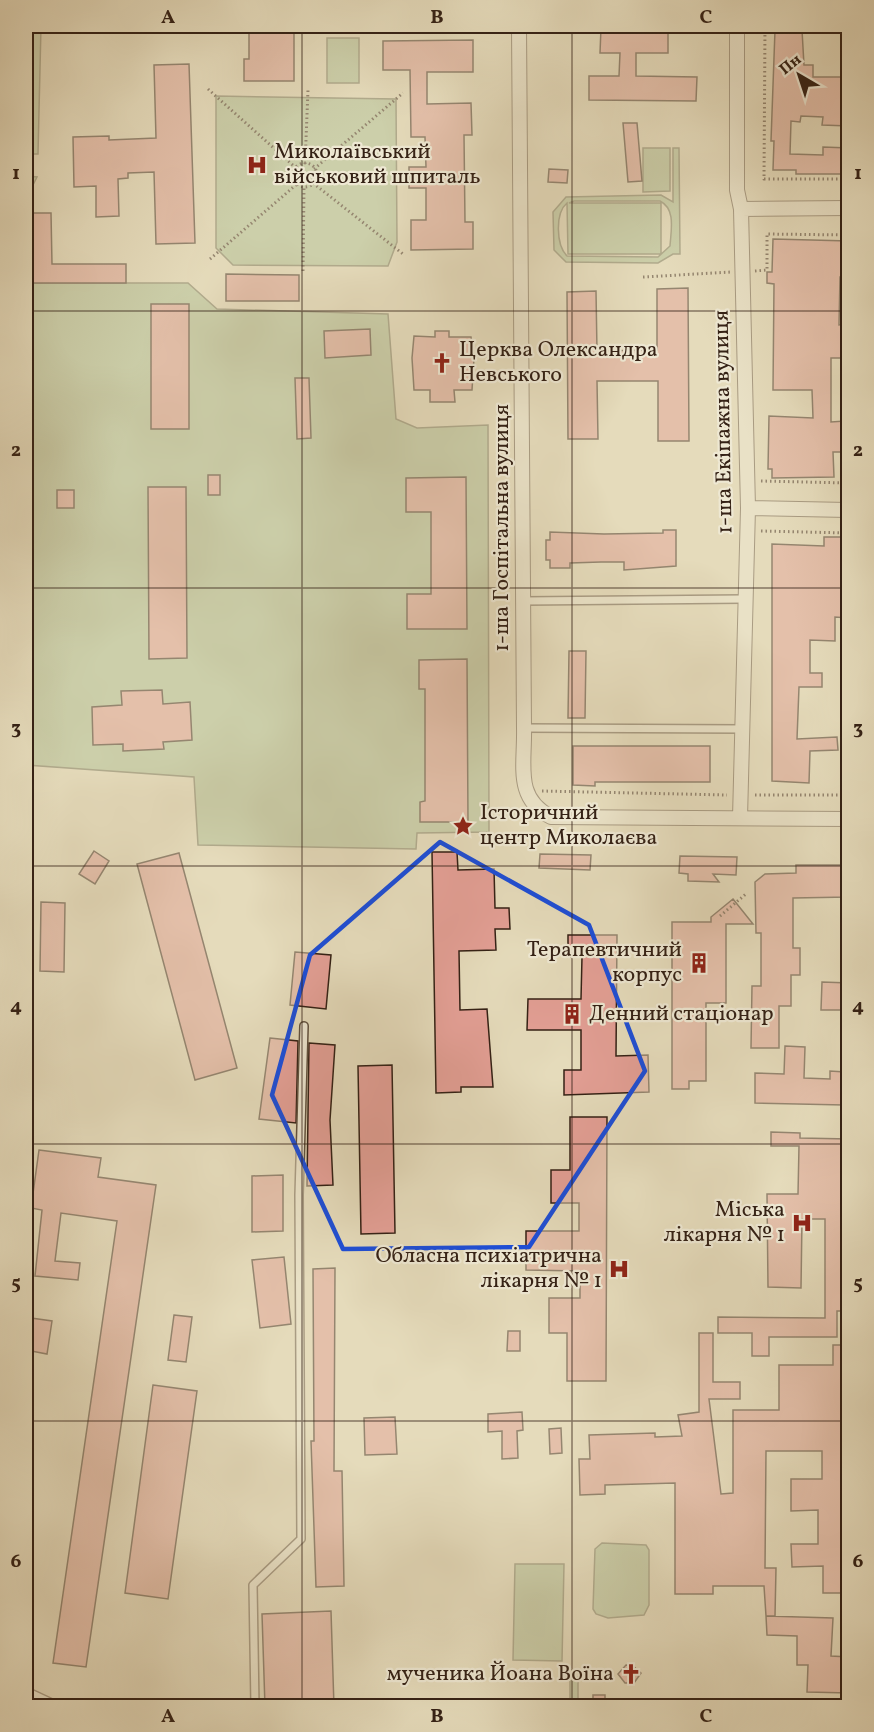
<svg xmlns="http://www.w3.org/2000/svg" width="874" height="1732" viewBox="0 0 874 1732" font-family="Vollkorn,serif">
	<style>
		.green { fill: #aec195; stroke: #717155; stroke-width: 1.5; fill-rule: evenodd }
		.building { fill: #e39f95; stroke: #342115; stroke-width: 1.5 }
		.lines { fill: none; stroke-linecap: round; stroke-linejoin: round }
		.service-casing { stroke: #60503e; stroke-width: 10 }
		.minor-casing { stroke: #60503e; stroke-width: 16 }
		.path { stroke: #342115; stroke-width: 3; stroke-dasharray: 1.5 3; stroke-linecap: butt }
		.service { stroke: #eee8d3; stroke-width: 7 }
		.minor { stroke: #eee8d3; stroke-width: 14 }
		.marked { fill: none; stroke: #1d4ed8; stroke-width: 4.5; stroke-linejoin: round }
		.grid { fill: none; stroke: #342115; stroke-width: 1.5; stroke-opacity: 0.55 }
		.labels { text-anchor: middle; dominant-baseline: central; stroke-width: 4.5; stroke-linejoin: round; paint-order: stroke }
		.poi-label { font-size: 22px; fill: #342115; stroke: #eee8d3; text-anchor: start }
		.street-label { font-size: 22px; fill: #342115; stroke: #eee8d3 }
		.neatline { fill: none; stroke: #342115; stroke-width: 2 }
		.grid-label { font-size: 20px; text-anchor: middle; font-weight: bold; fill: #342115 }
	</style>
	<rect width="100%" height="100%" fill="#e5dbbb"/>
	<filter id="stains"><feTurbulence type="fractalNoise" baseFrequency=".00333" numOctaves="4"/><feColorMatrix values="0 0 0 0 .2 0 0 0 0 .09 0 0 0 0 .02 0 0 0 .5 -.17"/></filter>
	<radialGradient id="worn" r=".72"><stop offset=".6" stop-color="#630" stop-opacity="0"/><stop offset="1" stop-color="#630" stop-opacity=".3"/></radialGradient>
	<path class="green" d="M26,26h15l-3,128h-12v22l11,1 -6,12 -1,94h158l29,26 171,5 8,105 21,9 71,-3 1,407 -72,1 -1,16 -218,-4 -4,-68 -168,-12z
		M327,38h32v45h-32z
		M216,96l180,3 1,143 -9,24 -155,-1 -17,-17z
		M643,148h27v43l-27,1z
		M673,148h6l1,106h-7l-15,9 -92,-1 -12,-12 -1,-38 13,-15 95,-2 12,7zM574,201h86c16,8 11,29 10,45l-12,11 -91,-1c-11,-11 -12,-43 0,-53l1,51h93v-51h-92z
		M602,1543l44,2 3,5v55l-5,10 -36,3 -12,-4 -3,-5 2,-60z
		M515,1564h49l-2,97 -49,-1z
		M570,1677h8v29h-8z"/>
	<path class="building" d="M249,26h36v6l9,1v48h-50v-22h5z
		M601,28l67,1v24h-32v23l61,1 -1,24 -107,-1v-24h30l1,-23h-20z
		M775,30h27l2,35h9v12h30l1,32h5v17l-27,-1 1,-8 -22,-1 -1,6 -9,-1 -1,33 33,1v-8l26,1v26h-53v-4h-23l1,-29h-3z
		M473,40v32h-46v32l44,-1 1,32h-8l1,87h8v27l-62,1v-30h15v-32h-17v-21h17l-1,-30h-14l-1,-67h-27v-29z
		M189,64l6,179 -39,1 -2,-72 -26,1v5l-10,1 1,37 -23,1v-31l-22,1 -1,-50 36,-1v4l47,-2 -2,-73z
		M623,123h14l5,58 -14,1z
		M549,169l19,1 -1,13 -19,-1z
		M31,213h20l1,51h74v19h-96z
		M773,239l76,2 -2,36h-7l-1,48 9,-1 1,34h-18v64l14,-1 1,31h-13l1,25 -62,1v-9h-4l1,-53 44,2 -1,-28h-39l1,-106 -7,-1v-11h5z
		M226,274l73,1v26h-73z
		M688,288l1,153h-31v-60h-61l1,58h-30l-1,-147 29,-1 1,60 60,-1v-61z
		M151,304h38v125h-38z
		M370,329l1,26 -46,3 -1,-27z
		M435,331h14v6h22l3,21 -2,32h-18l1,12h-25v-12h-16l-2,-32 2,-22 21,1z
		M295,378h14l2,60 -14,1z
		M208,475h12v20h-12z
		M466,477l1,152h-60v-35h24v-82h-25v-34z
		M148,487h38l1,171 -38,1z
		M57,490h17v18h-17z
		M663,530h13v36l-52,4v-8h-23l-31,1v5h-20v-8h-4v-20h4v-8l54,2 59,-1z
		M824,537h25v36l-6,-1 -1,23 7,1v22l-14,-1v24l-25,-1v33h12v14h-23l-2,52 40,-2 1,13 -28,1 -1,32 -37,-2v-237l52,2z
		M569,651h17l-1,67h-17z
		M467,659l1,163h-48v-20l5,-1v-112h-6v-29z
		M162,690l1,14 27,-2 2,38 -29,2 1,7 -41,2v-7l-30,1 -1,-38 30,-2 -1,-14z
		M573,746h137v36h-115v4l-22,-1z
		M94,851l15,10 -14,23 -16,-10z
		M432,852h25l1,18 36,-1 1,39h14l1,21h-15l1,21 -37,1 1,59 27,-1 6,78h-32v5l-25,1z
		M179,853l58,215 -42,12 -58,-216z
		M540,854l51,1 -1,15 -51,-2z
		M680,856l57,1 -1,18 -23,-1 6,8 -31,-1v-7l-9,-1z
		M796,865h50l3,32 -56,1v50h7v27h-9v31h-12v42h-28l1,-62h9v-53h-5l-1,-51 10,-8 31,-1z
		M733,899l20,25h-27v79h-20v78h-17v8h-17v-167h39v-5z
		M41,902l24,1 -1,69 -24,-1z
		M568,935h49l-1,121 32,-1 1,37 -85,3v-25h17v-40h-54l1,-31h53l1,-42h-14z
		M295,952l36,3 -5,54 -36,-4z
		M822,982l27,1v27h-28z
		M270,1038l28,3 -2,82 -37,-4z
		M309,1043l26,2 -5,75 3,65 -26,1z
		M785,1046l20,1 -1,31 26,1v-8l15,1 -1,33 -89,-2v-30l29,1z
		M392,1065l3,168 -34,1 -3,-168z
		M570,1117h37l-1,264h-39v-48h-18v-35h31v-27l-54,-1v-39h53v-28h-28v-33h19z
		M771,1132l29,1v5l49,1v172h-12v26h-68v19h-17v-23h-34v-16l107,1v-99h-23l-1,69 -33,-1 -1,-93h31l1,-48h-28z
		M39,1150l62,8 -3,19 58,8 -70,482 -33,-4 64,-442 -56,-8 -6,48 25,2 -2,17 -43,-4 7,-66 -11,-2z
		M283,1175v56l-31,1v-56z
		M284,1257l7,67 -31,4 -8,-68z
		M335,1268l-1,203h8l2,115 -28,1 -5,-146h3l-1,-172z
		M174,1315l18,2 -6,45 -18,-2z
		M31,1318l21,3 -5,33 -21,-4z
		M508,1331h12v20h-13z
		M699,1333h14v49h27v17h-31l12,95 12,-1v-83h46v-45h54v-20h16l-3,83h3v165h-26v-27l-31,1 -1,-23h27v-34l-27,1v-32h31v-28h-56l-1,117h11l-1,48h-9l-2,-30h-51v8h-38v-111l-70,2v9l-25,1 -1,-36h11l-1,-24 66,-2v4l27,-1 -4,-21 21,-3z
		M153,1385l44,6 -29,208 -43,-6z
		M522,1412l1,18 -6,1 1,27 -16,1v-28l-14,1v-18z
		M395,1417l2,37 -32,1 -1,-37z
		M561,1428l1,25 -12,1 -1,-25z
		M331,1611l3,96h-69l-3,-93z
		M766,1616l67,2 -2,38 18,1v36l-42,-1 1,-27h-11v-29l-30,-1z
		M626,1665l7,1 8,7 -7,10h-9l-7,-9z
		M593,1695h12v12h-12z"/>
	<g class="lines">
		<g class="service-casing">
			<path id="service" d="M524,601l220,-2
				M524,728l220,1
				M26,1691l32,15
				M255,1706l-2,-121 48,-46 -2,-344 5,-169"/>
		</g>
		<g class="minor-casing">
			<path id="minor" d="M519,26l5,702c1,37 -10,70 27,89l297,2
				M737,26v164l4,19 7,299 -8,310
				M741,209l107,-1
				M748,508l100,2"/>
		</g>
		<path class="path" d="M765,26l-1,153h84
			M208,89l88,79
			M293 175a12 12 0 1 1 24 0a12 12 0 1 1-24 0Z
			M305,164l3,-74
			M314,169l89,-76
			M313,183l90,71
			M210,259l87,-75
			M303,271l1,-84
			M755,271l12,-1v-36l81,1
			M643,277l88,-5
			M761,481l87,2
			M761,531l87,2
			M542,791l185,4
			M755,795h93
			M720,916l27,-23"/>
		<use href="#service" class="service"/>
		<use href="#minor" class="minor"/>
	</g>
	<path d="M0 0H874V1732H0ZM440,842l149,83 56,146 -116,176 -186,2 -71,-154 38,-140z" fill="#e5dbbb" fill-opacity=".55" fill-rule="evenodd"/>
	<path class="marked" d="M440,842l149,83 56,146 -116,176 -186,2 -71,-154 38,-140z"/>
	<path class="grid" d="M302,26v1680M572,26v1680M26,311h822M26,588h822M26,866h822M26,1144h822M26,1421h822"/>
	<defs>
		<g id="hospital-bare" transform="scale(1.62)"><path d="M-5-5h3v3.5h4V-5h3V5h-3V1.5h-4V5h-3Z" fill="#8f2418" stroke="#eee8d3" stroke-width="2.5" paint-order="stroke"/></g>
		<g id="church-bare" transform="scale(1.62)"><path d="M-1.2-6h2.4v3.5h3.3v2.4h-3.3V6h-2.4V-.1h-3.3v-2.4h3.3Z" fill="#8f2418" stroke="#eee8d3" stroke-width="2.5" paint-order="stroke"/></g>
		<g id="sight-bare" transform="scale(1.62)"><path d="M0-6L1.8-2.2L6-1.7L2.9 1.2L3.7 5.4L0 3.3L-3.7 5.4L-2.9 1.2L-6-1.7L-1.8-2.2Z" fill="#8f2418" stroke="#eee8d3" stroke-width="2.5" paint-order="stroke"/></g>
		<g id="building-bare" transform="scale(1.62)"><path d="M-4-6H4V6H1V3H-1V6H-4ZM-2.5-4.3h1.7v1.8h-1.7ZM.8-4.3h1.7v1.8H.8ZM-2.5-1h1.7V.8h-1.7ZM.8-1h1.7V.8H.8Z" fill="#8f2418" stroke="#eee8d3" stroke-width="2.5" paint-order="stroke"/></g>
	</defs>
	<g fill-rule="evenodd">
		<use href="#hospital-bare" x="257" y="165"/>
		<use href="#church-bare" x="442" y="363"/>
		<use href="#sight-bare" x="463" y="826"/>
		<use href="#building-bare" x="699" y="963"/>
		<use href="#building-bare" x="572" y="1014"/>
		<use href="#hospital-bare" x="802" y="1223"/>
		<use href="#hospital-bare" x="619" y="1269"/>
		<use href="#church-bare" x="631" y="1674"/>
	</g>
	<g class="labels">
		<g class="poi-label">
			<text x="274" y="152">Миколаївський<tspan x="274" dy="25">військовий шпиталь</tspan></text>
			<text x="459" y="350">Церква Олександра<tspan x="459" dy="25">Невського</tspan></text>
			<text x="480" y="813">Історичний<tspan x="480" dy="25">центр Миколаєва</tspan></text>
			<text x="682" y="950" text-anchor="end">Терапевтичний<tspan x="682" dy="25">корпус</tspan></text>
			<text x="589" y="1014">Денний стаціонар</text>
			<text x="785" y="1210" text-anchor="end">Міська<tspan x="785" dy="25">лікарня № 1</tspan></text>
			<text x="602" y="1256" text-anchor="end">Обласна психіатрична<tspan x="602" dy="25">лікарня № 1</tspan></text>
			<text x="614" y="1674" text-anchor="end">мученика Йоана Воїна</text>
		</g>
		<g class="street-label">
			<text transform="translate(724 422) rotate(-91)">1-ша Екіпажна вулиця</text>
			<text transform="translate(502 528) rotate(-90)">1-ша Госпітальна вулиця</text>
		</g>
	</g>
	<rect width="874" height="1732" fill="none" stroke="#e5dbbb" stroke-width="66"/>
	<g transform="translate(799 75) rotate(321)" stroke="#eee8d3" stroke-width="4.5" paint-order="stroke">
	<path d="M0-4.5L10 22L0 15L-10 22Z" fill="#342115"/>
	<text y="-9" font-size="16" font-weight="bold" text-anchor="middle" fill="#342115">Пн</text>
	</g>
	<rect x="33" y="33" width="808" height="1666" class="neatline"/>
	<g class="grid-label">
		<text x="168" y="23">A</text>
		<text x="437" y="23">B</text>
		<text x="706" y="23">C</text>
		<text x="16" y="179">1</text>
		<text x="858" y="179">1</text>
		<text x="16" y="456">2</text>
		<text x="858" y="456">2</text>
		<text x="16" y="734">3</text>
		<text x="858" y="734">3</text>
		<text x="16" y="1012">4</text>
		<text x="858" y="1012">4</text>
		<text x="16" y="1289">5</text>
		<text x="858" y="1289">5</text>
		<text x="16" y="1567">6</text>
		<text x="858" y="1567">6</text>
		<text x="168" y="1722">A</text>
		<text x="437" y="1722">B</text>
		<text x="706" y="1722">C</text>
	</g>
	<rect width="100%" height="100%" filter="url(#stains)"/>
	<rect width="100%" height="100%" fill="url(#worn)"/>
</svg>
